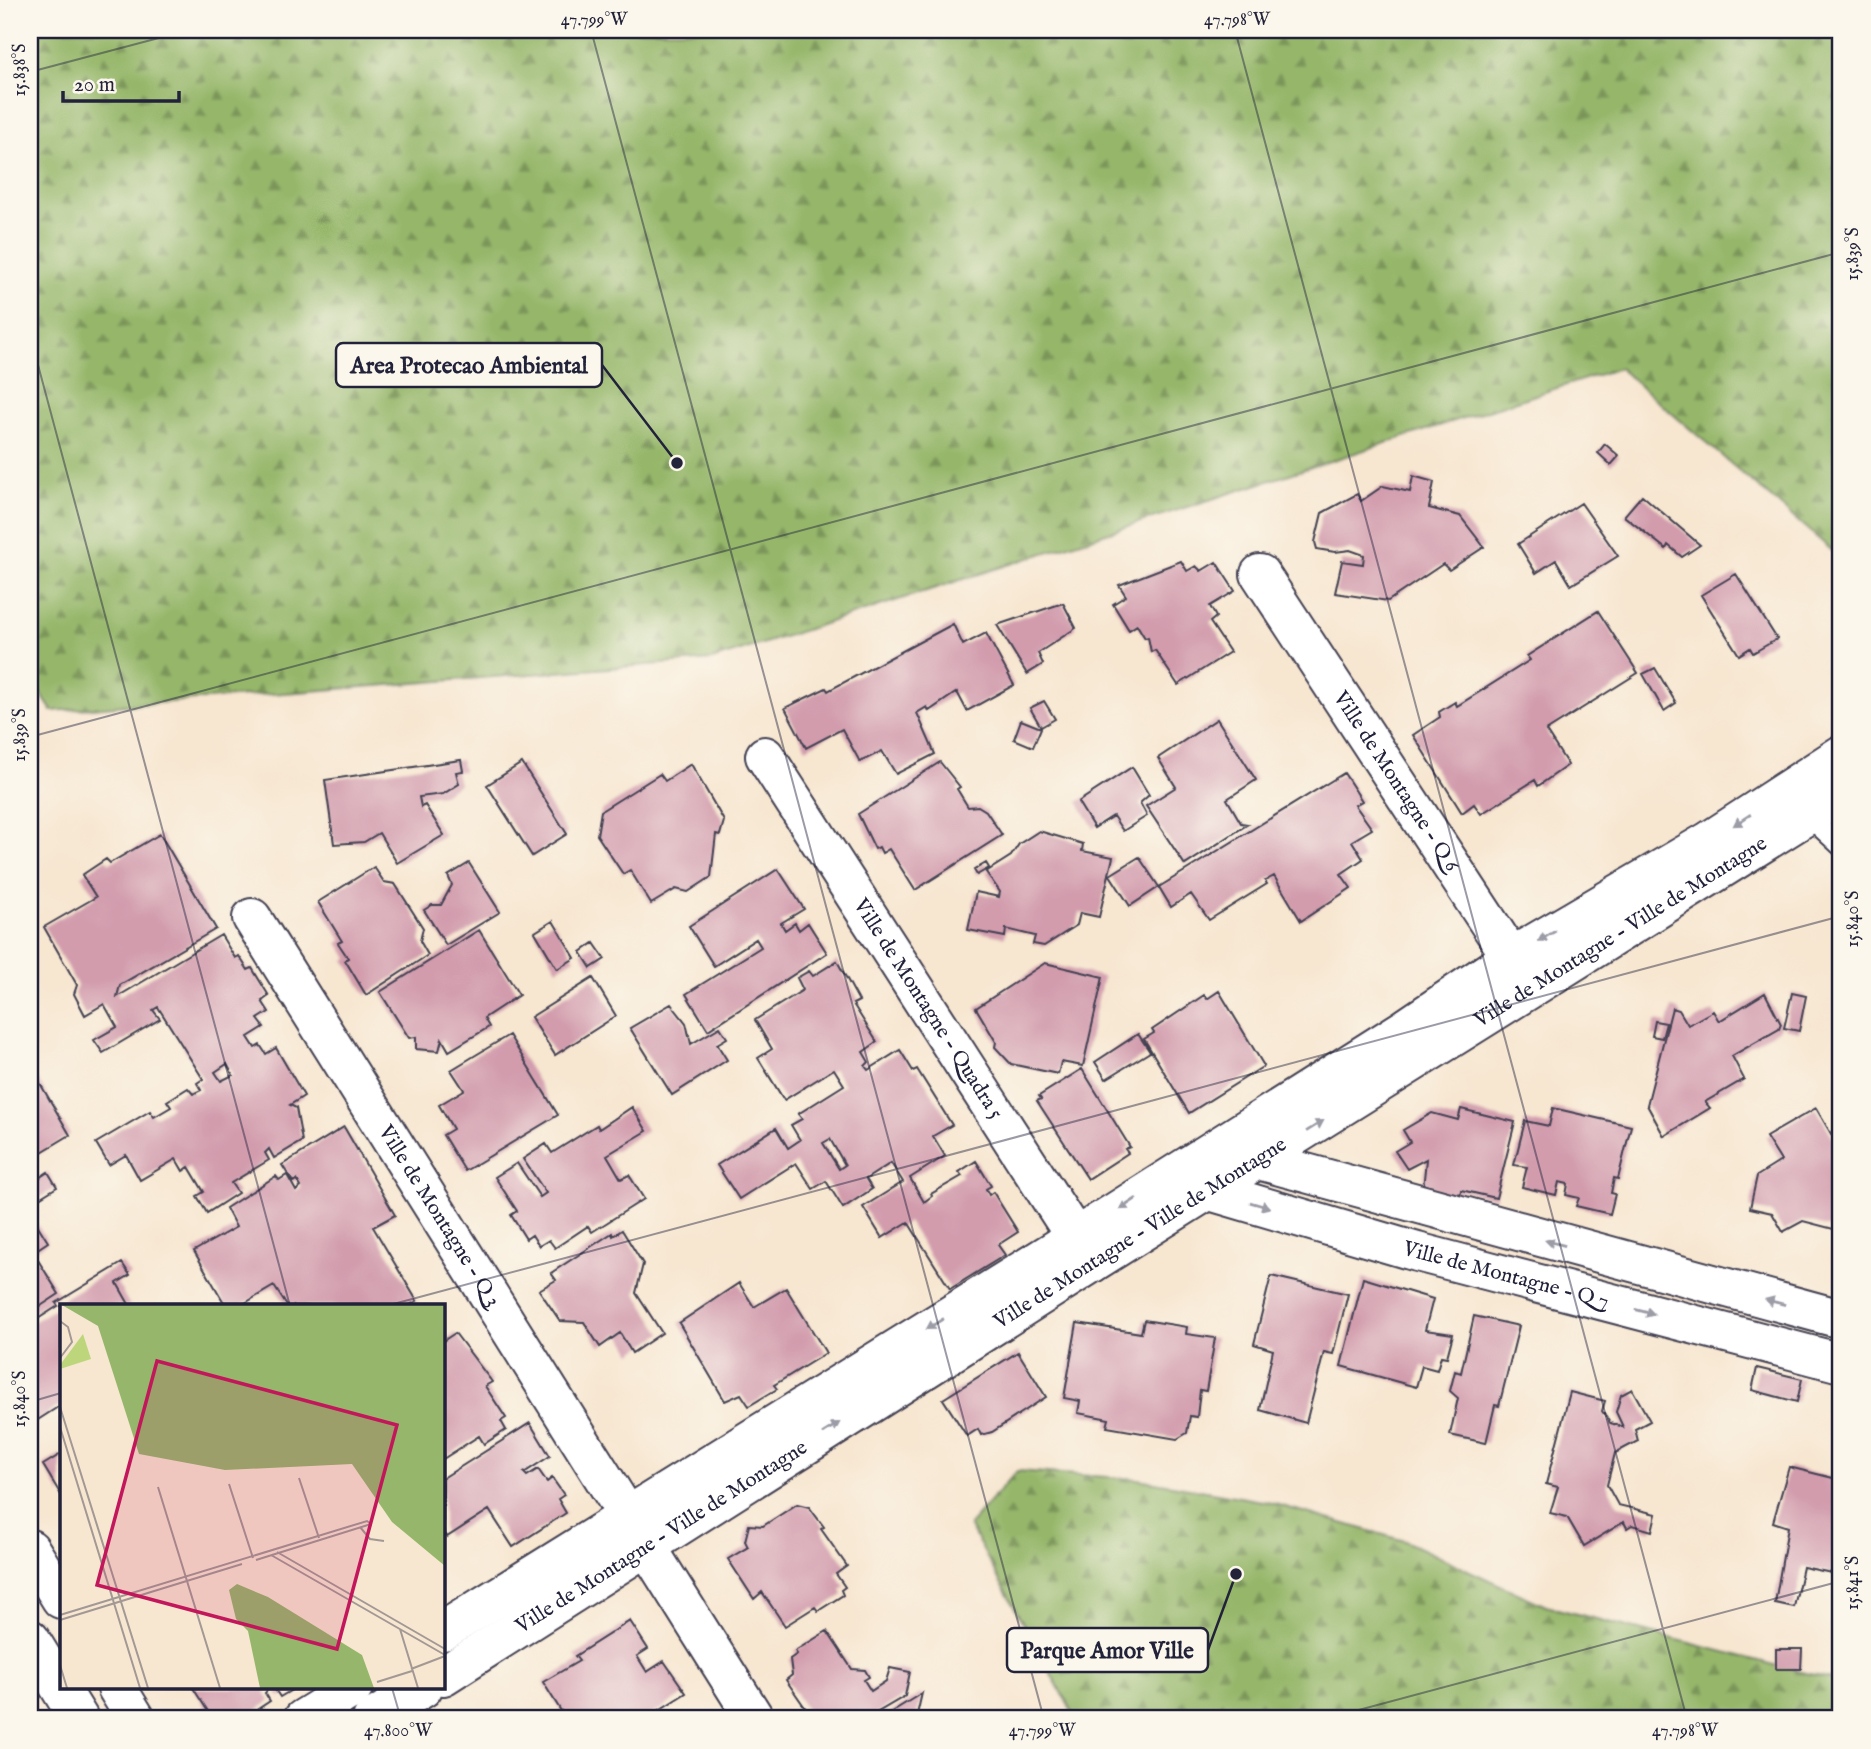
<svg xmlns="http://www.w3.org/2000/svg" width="1871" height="1749" viewBox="0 0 1871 1749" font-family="'IM FELL English',serif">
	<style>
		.forest { fill: url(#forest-firs); stroke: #5c6c53; stroke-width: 2 }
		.building { fill: #d29cad; fill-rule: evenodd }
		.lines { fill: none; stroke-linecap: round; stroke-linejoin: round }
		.lane-casing { stroke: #423f51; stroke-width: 23 }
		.street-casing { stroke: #423f51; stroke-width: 42 }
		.secondary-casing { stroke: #423f51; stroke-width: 42 }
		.lane { stroke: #fff; stroke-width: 19 }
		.street { stroke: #fff; stroke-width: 38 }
		.secondary { stroke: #fff; stroke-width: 38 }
		.oneway { fill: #9c9ca7 }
		.ticks { fill: none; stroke: #22223b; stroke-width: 2; stroke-opacity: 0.45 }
		.labels { text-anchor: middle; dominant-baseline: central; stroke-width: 5; stroke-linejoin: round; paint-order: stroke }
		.street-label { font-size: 21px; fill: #22223b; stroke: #fbf7ec }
		.inset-road { fill: none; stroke: #a29894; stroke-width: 2 }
		.view { fill: #c2185b; fill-opacity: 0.15; stroke: #c2185b; stroke-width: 3.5 }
		.inset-edge { fill: none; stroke: #22223b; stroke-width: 3.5 }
		.leader { fill: none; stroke: #22223b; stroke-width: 2.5 }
		.callout-dot { fill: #22223b; stroke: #fbf7ec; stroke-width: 2.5 }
		.callout { fill: #fbf7ec; stroke: #22223b; stroke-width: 2.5 }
		.callout-label { font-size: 23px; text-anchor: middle; font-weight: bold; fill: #22223b }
		.neatline { fill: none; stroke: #22223b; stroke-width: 2.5 }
		.ticks-label { font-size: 18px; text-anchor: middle; fill: #22223b }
	</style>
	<defs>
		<pattern id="forest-firs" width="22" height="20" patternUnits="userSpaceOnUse" patternTransform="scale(1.75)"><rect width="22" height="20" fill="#96b76b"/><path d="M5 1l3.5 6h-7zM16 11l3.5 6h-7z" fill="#7a9459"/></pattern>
	</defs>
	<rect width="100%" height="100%" fill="#fbf7ec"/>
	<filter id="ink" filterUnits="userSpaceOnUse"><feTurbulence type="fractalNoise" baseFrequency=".0143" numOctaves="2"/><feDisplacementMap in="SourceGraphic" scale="14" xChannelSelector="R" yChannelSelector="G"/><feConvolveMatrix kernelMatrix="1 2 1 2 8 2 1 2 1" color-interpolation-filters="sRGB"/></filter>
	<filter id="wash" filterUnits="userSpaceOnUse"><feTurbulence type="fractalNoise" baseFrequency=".00686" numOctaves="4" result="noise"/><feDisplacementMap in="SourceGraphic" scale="28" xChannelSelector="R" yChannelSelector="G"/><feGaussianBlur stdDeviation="1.57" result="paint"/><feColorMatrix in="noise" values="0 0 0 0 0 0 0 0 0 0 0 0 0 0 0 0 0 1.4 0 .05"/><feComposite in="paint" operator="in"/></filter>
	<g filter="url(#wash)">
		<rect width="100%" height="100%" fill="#f7e6d0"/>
		<path class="forest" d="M30,30h1811v528l-222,-190 -907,292 -660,51 -22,-34z
			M1017,1471l121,8 130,23 137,39 141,65 295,76v37h-765l-107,-194z"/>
		<g id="blocks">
			<path class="building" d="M1605,444l14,12 -8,9 -13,-12z
				M1413,476l21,6 -5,26 31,8 24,31 -35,23 -6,-6 -55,37 -53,-8 7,-32 21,3 1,-9 -14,-5 -15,2 -18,-3 -2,-7 7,-29 35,-19 4,7 22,-15 27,6z
				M1642,495l58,50 -18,12 -14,-12 -2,4 -42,-33z
				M1581,503l37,53 -47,29 -15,-25 -20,13 -18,-29z
				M1181,561l6,10 9,-5 5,5 15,-9 19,29 -25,15 6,11 -6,5 20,30 -52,33 -23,-35 -4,2 -3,-15 -3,1 -8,-13 -8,5 -16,-26 13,-8 -7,-11z
				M1736,574l41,65 -24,14 -3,-5 -11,7 -38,-60z
				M1063,603l13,25 -38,25 5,11 -16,10 -30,-49z
				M1598,611l40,62 -92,58 22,34 -30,21 -3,-6 -54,34 -7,-10 -12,9 -49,-78 27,-18 -1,-5 16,-10 2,4 73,-46 -3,-4z
				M953,624l10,21 23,-12 28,52 -47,26 -10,-19 -28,19 -2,-4 -10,6 18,41 -39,20 -14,-23 -22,11 -18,-33 -36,19 -21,-40 41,-20 2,3z
				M1655,668l21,35 -12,8 -21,-37z
				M1044,701l11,18 -14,8 -11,-19z
				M1217,719l39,61 -29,19 14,24 7,1 -63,41 -39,-59 30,-19 -18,-29z
				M1021,720l20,8 -8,19 -19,-8z
				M461,760l2,11 -7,1 3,12 -16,10 -24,3 2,10 4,-2 19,30 -47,28 -18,-30 -15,9 -30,2 -9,-64z
				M940,762l20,25 -3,2 11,18 10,-1 8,5 16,24 -87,55 -26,-41 -7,4 -3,-6 -4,2 -17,-35z
				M522,763l45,71 -35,22 -45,-71z
				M691,764l33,57 -4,14 -4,-1 -5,43 -23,15 -12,-3 -25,15 -21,-34 -7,4 -26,-39 4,-24 59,-37 5,7z
				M1132,767l17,28 -9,8 7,13 -24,15 -10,-15 -19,12 -16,-26z
				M1344,773l18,28 -7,4 17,24 -20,12 11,18 -22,15 10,14 -50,33 -27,-45 -9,5 2,3 -58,36 -18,-26 -20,13 -12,-20z
				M1039,831l44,13 -1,7 31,6 -14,60 -19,-4 -3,12 -33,21 -11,-2 2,-8 -29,-7 -1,8 -37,-7 8,-38 23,5 1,-5 -14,-20 25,-16 8,-12z
				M160,834l56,95 -96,56 -3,12 104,-62 14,23 4,-2 9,14 4,-2 17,28 -7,5 7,11 -11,7 6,8 -16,10 7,11 5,-3 6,9 10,-6 28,48 -14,9 6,3 6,33 -28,17 -5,-9 -4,4 4,7 -38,23 7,10 -31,20 -10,-17 7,-4 -15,-25 -6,4 -7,-12 -36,21 -14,-25 -17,10 -13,-22 54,-32 4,6 17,-10 -4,-6 21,-13 5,6 8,-4 -4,-7 6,-4 -45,-72 -5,3 7,9 -57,34 -9,-13 23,-13 -13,-23 -19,11 -11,-21 3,-9 -33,-58 52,-30 -14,-22 24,-16 4,4zM227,1064l6,11 -12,6 -6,-9z
				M1139,857l20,30 -29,19 -20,-31z
				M469,863l31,49 -54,33 -22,-35 8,-5h9l11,-20 -4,-9z
				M986,863l3,5 -12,7 -3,-5z
				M374,867l10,15 11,2 28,44 -3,13 8,14 -62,40 -21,-35 3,-2 -10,-15 4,-2 -24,-39z
				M778,869l26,40 -23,14 4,7 10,-7 4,7 9,-7 19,30 -119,77 -22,-36 75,-47 -5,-8 -42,27 -25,-40z
				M553,921l22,37 -18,11 -22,-37z
				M479,930l40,65 -35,23 5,9 -40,24 -7,-12 -3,12 -23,-2v-12l-7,1 -29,-46z
				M594,943l11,16 -14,9 -10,-16z
				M837,961l22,40 -6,3 24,38 -14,10 6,10 -4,4 3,4 32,-20 13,21 4,-2 35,56 -19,11 12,20 -35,22 14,24 8,-6 -1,-2 31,-18 -3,-4 17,-11 15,25 -5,3 3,6 4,-3 25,40 -20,13 7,10 -55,34 -42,-67 -26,16 -19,-31 40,-25 -12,-19 -25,16 6,10 -29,19 -17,-27 -13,8 -17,-26 -57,36 -22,-34 59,-37 12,20 12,-8 -9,-15 11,-6 -4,-5 46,-29 -10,-16 -50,31 -26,-42 14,-9 -17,-29 48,-30 -6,-12 12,-7 4,5zM830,1139l15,26 -6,4 -16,-26z
				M1045,963l58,14 -20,89 -22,-4 -3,12 -47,-10 -16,-17 1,-5 -20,-34z
				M593,978l23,38 -61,39 -24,-38z
				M1219,991l45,75 -75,47 -45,-74 10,-6 -2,-3 52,-35 3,4z
				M1765,993l16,31 -2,5 -47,27 12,23 -39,23 5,6 -46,28 -17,-31 25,-97 7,2 9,15 25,-14 6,10z
				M1792,993l14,3 -7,35 -15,-3z
				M671,1004l15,19 5,21 29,-17 7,11 -10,6 10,16 -55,35 -42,-67z
				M1655,1021l11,2 -4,15 -10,-2z
				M1138,1034l12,18 -44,27 -11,-17z
				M509,1035l49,80 -93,56 -22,-36 10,-6 -14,-24 25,-15 -13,-20z
				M30,1066l40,69 -40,24z
				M1082,1069l48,78 -5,2 3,4 -40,26 -51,-78 4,-2 -2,-3z
				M632,1107l15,24 -40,24 14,24 8,-4 15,24 -52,33 -4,-6 -33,22 -6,-8 -10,6 -7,-11 -6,4 -15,-24 6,-4 -22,-34 22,-14 23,34 6,-4 -23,-34 23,-15 6,9 45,-28 2,4z
				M1553,1108l78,18 -13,53 -4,-1 -3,15 4,1 -5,20 -34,-8 3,-8 -13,-3 2,-11 -9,-2 -3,13 -34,-8 5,-20 -13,-2 11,-44 24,5z
				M1816,1108l25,43v80l-38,-10 -20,11 -11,-19 -22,-5 7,-32 24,-15 -15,-24z
				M1461,1109l54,13 -19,76 -35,-8 -1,7 -37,-8 3,-30 -19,10 -12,-18 15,-9 -7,-12 29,-17 26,7z
				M344,1127l51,88 -22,12 44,74 -9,5h-121l-13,-20 -34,20h-14l-32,-55 42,-24 -10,-19 50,-32 3,4 8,-5 9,16 5,-4 -4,-7 -4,2 -11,-17z
				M48,1172l9,15 -21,13 -6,-16z
				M30,1213l18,29 -15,10 26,42 -29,19z
				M622,1230l21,34 -7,29 26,40 -30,20 -12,-20 -20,14 -16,-25 -24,-1 -21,-31 17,-10 -5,-7 61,-40 1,3z
				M122,1263l8,12 -13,8 13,23h-69v99l-31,20v-101l28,-18 -2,-3z
				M1271,1276l77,18 -15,60 -9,-2 -18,71 -46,-13 13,-60 -19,-6z
				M1363,1278l70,21 -8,31 28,4 -6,23 -6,-1 -4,14 -15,-4 -6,21 -75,-21z
				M739,1283l15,24 32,-19 40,65 -52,32 3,4 -28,17 -8,-12 -16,7 -46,-78z
				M1474,1316l45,10 -20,80 -4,-1 -9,38 -36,-8 8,-37 -8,-7 5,-20 6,2z
				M1144,1320l43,7 -1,7 29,4 -9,53 -6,-1 -3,27 -7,-1 -3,17 -10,6 -70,-12 2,-8 -31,-6 2,-12 -16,-3 13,-75 64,10z
				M455,1333l37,49 -7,4 21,32 -5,3 5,9 -22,14 -5,-8 -36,23v-118z
				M1018,1352l28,45 -54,35 -11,3 -3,-6 -11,7 -24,-37z
				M1757,1368l45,11 -5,23 -45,-12z
				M1632,1389l18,32 -15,8 3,12 -23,12 -8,32 11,20 38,9 -4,17 -20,-6 -5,3 -3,-6 -40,24 -17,-29 -17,-4 8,-26 -12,-3 24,-92 35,9 -3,10 8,12 13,4 -7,-15 5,-17z
				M530,1423l20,33 -26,17 3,3 11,-7 9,13 5,-4 12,17 -6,4 8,14 -53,34 -24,-37 -42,27 -4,-7v-52z
				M61,1454v41l-18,-30z
				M1789,1467l52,13 -3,23h3v72l-38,-8 -9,40 -19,-4 13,-76 -15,-5z
				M797,1504l12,3 15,20 -3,2 26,37 -11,8 9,13 -4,3 2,5 -25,16 -3,-4 -30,19 -23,-34 -8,7 -26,-40 20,-12 -3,-6 4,-16 14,1z
				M630,1621l18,28 -11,7 10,16 17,-11 22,32 -41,26h-79l-23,-37 36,-21 -4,-5z
				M827,1631l25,38 13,1 4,7 -5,3 7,11 15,-10 4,-13 20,4 -5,24 -39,23h-53l-27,-39 6,-5 -2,-16 7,-5 -2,-3z
				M1776,1649h26l-1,20h-25z
				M193,1688h76l-4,5 5,8 -27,18h-30z
				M274,1688h21l-15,9z
				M922,1693l-6,26h-36z"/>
		</g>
	</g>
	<g filter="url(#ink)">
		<use href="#blocks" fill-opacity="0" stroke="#423f51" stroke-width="2"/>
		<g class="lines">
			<g class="lane-casing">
				<path id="lane" d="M1803,811l38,35"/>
			</g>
			<g class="street-casing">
				<g id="street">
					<path id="s1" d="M1260,574l269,410"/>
					<path id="s2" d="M765,756l327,507"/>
					<path id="s3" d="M252,918l503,801"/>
					<path d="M1229,1152l612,167"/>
					<path id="s4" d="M1184,1180l26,11 207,61 424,111"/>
				</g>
			</g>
			<g class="secondary-casing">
				<g id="secondary">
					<path d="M30,1549l31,50"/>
					<path d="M443,1631l633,-394 330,-209 105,-71 198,-116 132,-86"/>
					<path d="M30,1639l49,80"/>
					<path id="s5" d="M443,1676l649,-413 749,-469"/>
					<path d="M117,1688l19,31"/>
					<path d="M303,1719l50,-31"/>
					<path d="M372,1719l51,-31"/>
				</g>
			</g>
			<use href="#lane" class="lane"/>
			<use href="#street" class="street"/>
			<use href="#secondary" class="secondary"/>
		</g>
		<defs><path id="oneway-solid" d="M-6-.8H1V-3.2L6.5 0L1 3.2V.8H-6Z" transform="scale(1.75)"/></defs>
		<g class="oneway">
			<use href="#oneway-solid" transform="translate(1742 820) rotate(147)"/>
			<use href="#oneway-solid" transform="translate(1547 936) rotate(150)"/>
			<use href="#oneway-solid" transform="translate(1315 1126) rotate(-32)"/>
			<use href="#oneway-solid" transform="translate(1128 1204) rotate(147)"/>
			<use href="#oneway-solid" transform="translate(1260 1205) rotate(16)"/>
			<use href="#oneway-solid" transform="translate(1555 1243) rotate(-165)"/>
			<use href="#oneway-solid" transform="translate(1775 1302) rotate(-165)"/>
			<use href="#oneway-solid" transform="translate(1645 1312) rotate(15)"/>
			<use href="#oneway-solid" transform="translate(935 1324) rotate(148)"/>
			<use href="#oneway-solid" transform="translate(831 1428) rotate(-32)"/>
		</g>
	</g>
	<path class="ticks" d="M591,30l453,1689M1235,30l452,1689M30,72l159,-42M30,335l260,971M30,737l1811,-485M386,1306l1455,-390M30,1402l31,-9M392,1688l9,31M1325,1719l516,-138"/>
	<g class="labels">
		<g class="street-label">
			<text stroke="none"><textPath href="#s1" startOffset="248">Ville de Montagne - Q 6</textPath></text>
			<text stroke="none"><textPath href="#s5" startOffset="1393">Ville de Montagne - Ville de Montagne</textPath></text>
			<text stroke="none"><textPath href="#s2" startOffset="301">Ville de Montagne - Quadra 5</textPath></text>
			<text stroke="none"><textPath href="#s3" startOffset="352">Ville de Montagne - Q 3</textPath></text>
			<text stroke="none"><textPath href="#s5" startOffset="826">Ville de Montagne - Ville de Montagne</textPath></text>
			<text stroke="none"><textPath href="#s4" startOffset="336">Ville de Montagne - Q 7</textPath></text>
			<text stroke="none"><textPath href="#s5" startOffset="259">Ville de Montagne - Ville de Montagne</textPath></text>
		</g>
	</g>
	<g transform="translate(60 1304)">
		<rect width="385" height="385" fill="#f7e6d0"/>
		<path d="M2,1h383v261l-53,-44 -40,-58 -127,6 -86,-16 -41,-128zM177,280l31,13 94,58 12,33h-114l-12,-57 -12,-12 -7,-29z" fill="#96b76b"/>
		<path d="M23,30l8,25 -31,10v-4z" fill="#bdd67b"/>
		<path class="inset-road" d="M0,17l8,6 4,15 -12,16M0,103l88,281M0,123l80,261M239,174l20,60M169,180l24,74M98,183l62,201M300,223l10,12 14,2M217,248l168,97M211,251l174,100M196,256l115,-36M0,311l307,-94 4,3M0,316l182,-56M340,325l18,59M0,361l7,23M351,365l34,-13M317,378l35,-11"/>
		<path class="view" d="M97,57l240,64 -60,224 -240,-64z"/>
		<rect width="385" height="385" class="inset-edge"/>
	</g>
	<path class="leader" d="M677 463L602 365M1236 1574L1208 1650"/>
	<g class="callout-dot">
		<circle cx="677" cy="463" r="7"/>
		<circle cx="1236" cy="1574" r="7"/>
	</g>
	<g class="callout">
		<rect x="336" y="343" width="266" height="44" rx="7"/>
		<rect x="1007" y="1628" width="201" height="44" rx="7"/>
	</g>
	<g class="callout-label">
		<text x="469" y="373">Area Protecao Ambiental</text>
		<text x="1107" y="1658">Parque Amor Ville</text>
	</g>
	<rect width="1871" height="1749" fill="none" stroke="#fbf7ec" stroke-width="77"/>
	<path d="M63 91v10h116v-10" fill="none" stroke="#22223b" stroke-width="3.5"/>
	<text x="74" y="91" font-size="21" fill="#22223b" stroke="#fbf7ec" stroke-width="5" paint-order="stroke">20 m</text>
	<rect x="38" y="38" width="1794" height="1672" class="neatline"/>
	<g class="ticks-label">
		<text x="594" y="25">47.799°W</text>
		<text x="1237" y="25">47.798°W</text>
		<text transform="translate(19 70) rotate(-90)" y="6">15.838°S</text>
		<text transform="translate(1852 254) rotate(-90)" y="6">15.839°S</text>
		<text transform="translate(19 735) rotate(-90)" y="6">15.839°S</text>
		<text transform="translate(1852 919) rotate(-90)" y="6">15.840°S</text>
		<text transform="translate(19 1399) rotate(-90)" y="6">15.840°S</text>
		<text transform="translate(1852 1583) rotate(-90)" y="6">15.841°S</text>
		<text x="398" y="1736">47.800°W</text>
		<text x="1042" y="1736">47.799°W</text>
		<text x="1685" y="1736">47.798°W</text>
	</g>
</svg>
